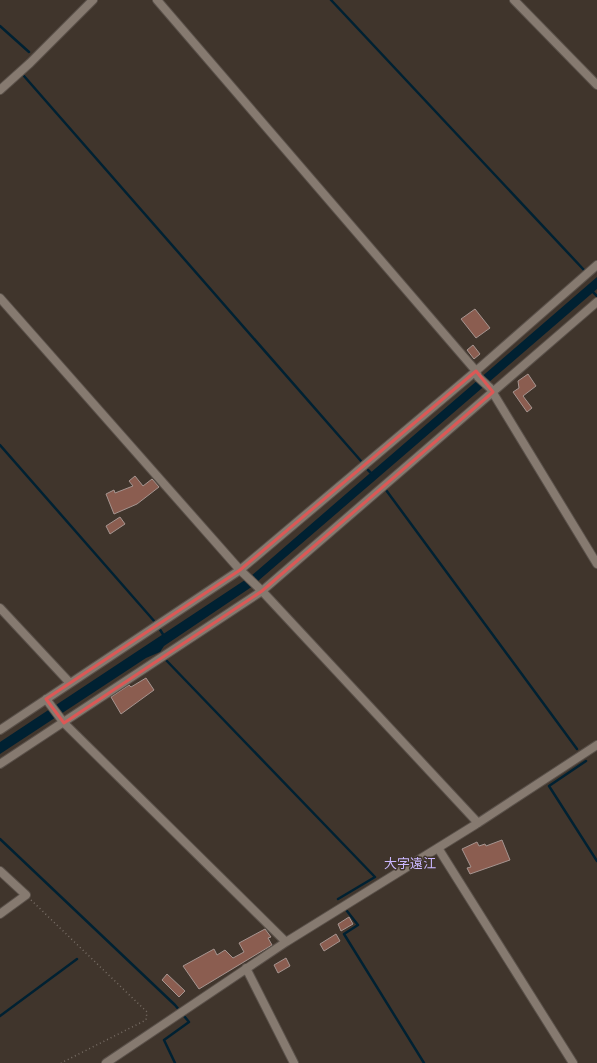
<svg xmlns="http://www.w3.org/2000/svg" width="597" height="1063" viewBox="0 0 597 1063" font-family="Ubuntu,'Noto Sans JP',sans-serif">
	<style>
		.water { fill: #002132 }
		.lines { fill: none; stroke-linecap: round; stroke-linejoin: round }
		.stream { stroke: #002132; stroke-width: 2.5 }
		.building { fill: #8b5d50; stroke: #a69590 }
		.street-casing { stroke: #5a514a; stroke-width: 10 }
		.path { stroke: #786e66; stroke-width: 1.5; stroke-dasharray: 1 3; stroke-linecap: butt }
		.street { stroke: #867a70; stroke-width: 8 }
		.marked { fill: none; stroke: #dc5856; stroke-width: 3; stroke-linejoin: round }
		.labels { text-anchor: middle; dominant-baseline: central; stroke-width: 3; stroke-linejoin: round; paint-order: stroke }
		.quarter-label { font-size: 13px; fill: #cbb8ff; stroke: #40352c }
	</style>
	<rect width="100%" height="100%" fill="#40352c"/>
	<path class="water" d="M597,277v12l-347,299 -86,58 -4,6 -14,6 -146,96v-12l251,-166z"/>
	<g class="lines">
		<path class="stream" d="M331,0l253,270
			M0,26l29,26
			M24,76l337,385
			M592,291l5,5
			M0,445l155,177
			M368,470l4,4
			M386,490l191,259
			M159,628l5,8
			M165,659l210,218 -37,22
			M586,761l-37,25 48,75
			M0,839l175,166 14,17 -25,18 11,23
			M347,911l11,14 -14,9 80,129
			M0,1016l77,-57"/>
	</g>
	<path class="building" d="M475,309l15,19 -14,10 -15,-19z
		M473,345l7,9 -6,5 -7,-9z
		M528,374l8,12 -13,10 9,12 -5,4 -14,-20 6,-4 -1,-7z
		M135,476l8,10 9,-7 7,8 -22,17 -23,10 -8,-20 8,-4 1,3 18,-7 -4,-5z
		M120,517l5,7 -15,10 -4,-8z
		M146,678l8,12 -33,24 -10,-17 18,-12 2,2z
		M502,840l8,20 -40,14 -3,-6 4,-1 -9,-18 15,-7 2,4 6,-2 1,2z
		M349,917l4,7 -12,7 -3,-7z
		M265,929l6,8 -3,1 4,7 -73,44 -16,-23 31,-17 3,6 8,-5 8,8 11,-6 -5,-9z
		M336,934l4,7 -16,10 -4,-7z
		M286,958l4,8 -12,7 -4,-8z
		M167,974l18,17 -6,6 -17,-17z"/>
	<g class="lines">
		<g class="street-casing">
			<path id="street" d="M157,0l319,371 2,6 12,11 107,176
				M514,0l83,85
				M0,90l30,-27 63,-63
				M0,298l240,272 22,21 216,232
				M0,608l70,75
				M46,699l18,24 222,219
				M0,730l240,-160 236,-199 121,-106
				M0,764l262,-173 335,-289
				M438,848l135,215
				M0,871l26,24 -26,19
				M246,968l48,95
				M106,1063l180,-121 192,-119 119,-78"/>
		</g>
		<path class="path" d="M31,900l116,112 -1,8 -85,43"/>
		<use href="#street" class="street"/>
	</g>
	<path class="marked" d="M476,371l17,21 -231,199 -198,132 -18,-24 194,-129z"/>
	<g class="labels">
		<g class="quarter-label">
			<text x="410" y="863">大字遠江</text>
		</g>
	</g>
</svg>
